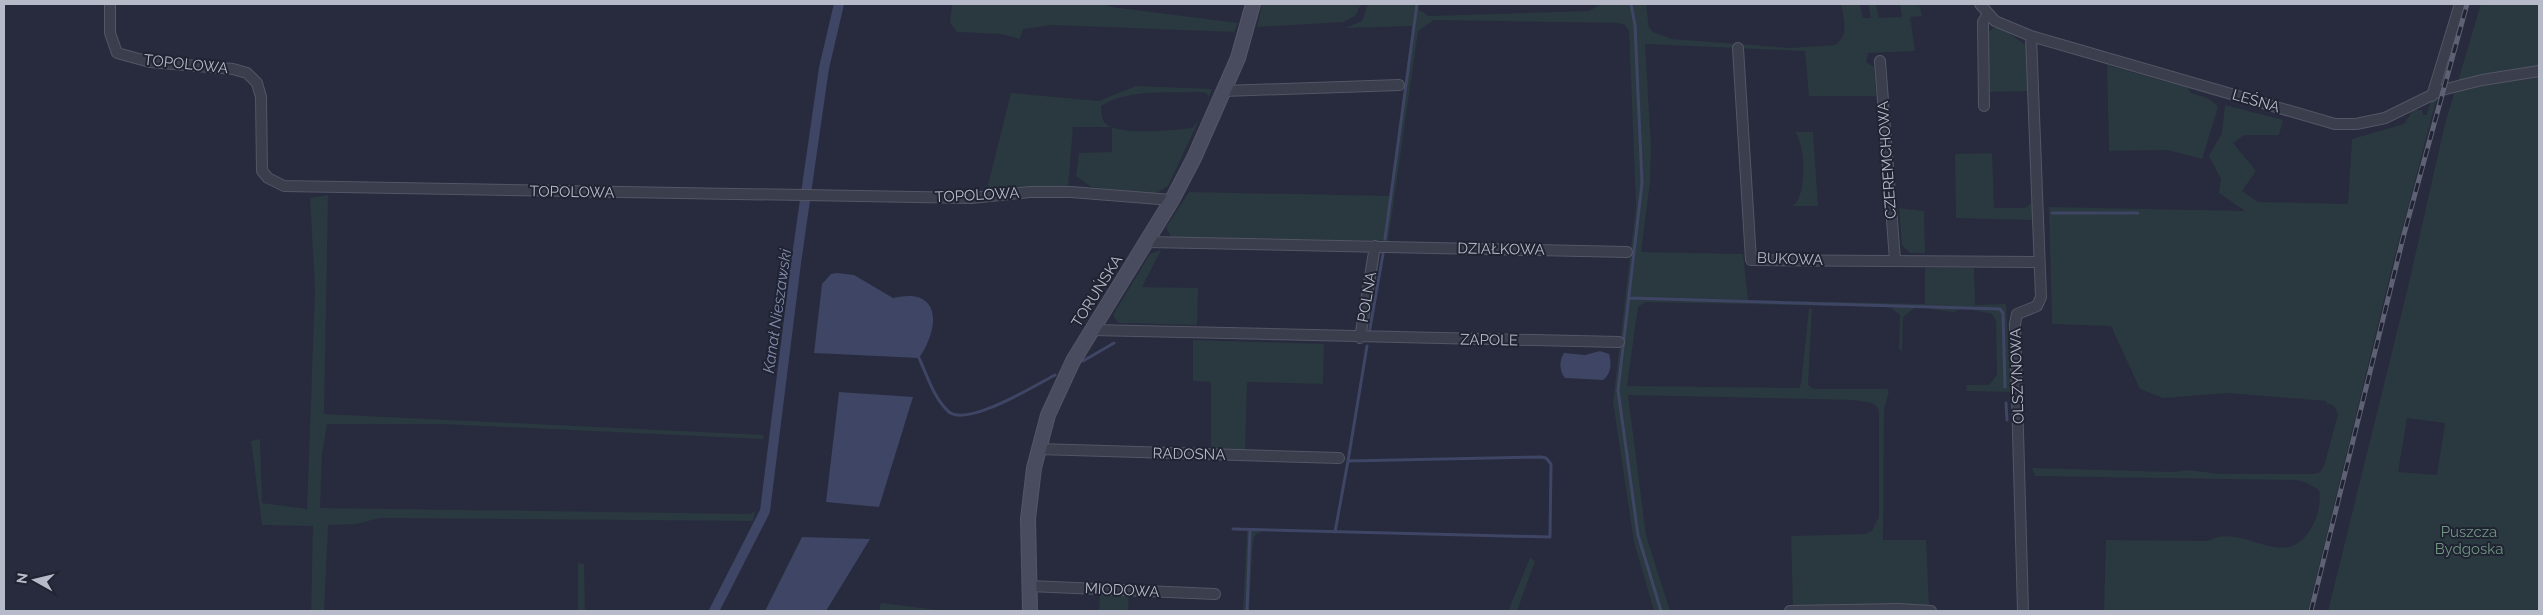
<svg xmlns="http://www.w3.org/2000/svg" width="2543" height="615" viewBox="0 0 2543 615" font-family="Raleway,sans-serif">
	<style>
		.green { fill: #2a383f; fill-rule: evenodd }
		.water { fill: #3f4564 }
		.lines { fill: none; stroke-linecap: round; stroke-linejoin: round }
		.stream { stroke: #3f4564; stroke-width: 3 }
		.canal { stroke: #3f4564; stroke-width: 10 }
		.minor-casing { stroke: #535665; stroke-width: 12 }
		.secondary-casing { stroke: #535665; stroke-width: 16 }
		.minor { stroke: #3b3e4d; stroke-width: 10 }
		.secondary { stroke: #494c5f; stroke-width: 14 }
		.rail-casing { stroke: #5d6173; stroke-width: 5 }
		.rail { stroke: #202332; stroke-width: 3; stroke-dasharray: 9; stroke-linecap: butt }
		.labels { text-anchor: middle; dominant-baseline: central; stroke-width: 4; stroke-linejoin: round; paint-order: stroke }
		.street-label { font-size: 15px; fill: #b7bac8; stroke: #202332 }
		.park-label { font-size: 15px; fill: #709682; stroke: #202332 }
		.water-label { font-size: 16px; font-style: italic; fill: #828aac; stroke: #202332 }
	</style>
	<rect width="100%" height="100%" fill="#272b3d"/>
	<path class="green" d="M952,4h148l12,3 126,16 -4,9 -181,-7 -30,4 -3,10 -18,-5 -45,-2 -7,-9z
		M1262,4h99l-6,12 -11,6 -87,5z
		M1368,4h50l1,6 10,6 160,-5 12,-7h45l3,24 4,4 19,7 118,9 45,-3c15,-10 8,-27 6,-41h19l3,14h8l-3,-14h8l3,14 23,-1 -2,-13h19l3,12 -12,1 5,34 -47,2 -2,9 8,5 2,29h-67l-4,-45 -160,-7 6,104 -1,34 -9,70 102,2 5,46 177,4v-36h49l1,37 31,-1 5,88 -45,-1 1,-6h22l8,-10 -1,-55 -4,-6 -28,-6 -11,4 -37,-5 -13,10 -1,35 -3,-4 1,-33 -10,-8 -245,-5 -7,5 -11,79 172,2 2,-4 8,-76 3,1 -4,76 6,4h73l2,3 -5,16 -1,132h43l3,66 -136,1 -2,-71 74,-2 7,-3 7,-15v-103l-2,-6 -5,-4 -18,-3 -226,-5 18,140 24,76h-16l-20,-69 -21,-140 23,-196 -7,-175 -4,-6 -7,-2 -184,-3 -16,11 -30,210 -217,-4 -5,-10 23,-35 203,4 20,-170 -67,2 17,-7z
		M2481,4h58v607h-211l80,-324 37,-163zM2407,418l38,5 -8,52 -39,-3z
		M1993,28h9l26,19 1,44 -41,1 -1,-58z
		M2107,65l81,23 3,5c12,4 19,4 27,14l-16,52 -35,-9 -58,1z
		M1136,86l76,3 -3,8 -3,-4 -8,-1c-31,1 -70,-3 -97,14 0,6 0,13 5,18 13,12 68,6 86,4l7,-8 -31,66 -13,8 -64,-7 -15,-11 3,-23 33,-1v-25h-39l-5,60 -33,-1 -49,7 25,-100 88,8z
		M2437,97l-46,174 -83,340h-204l2,-71 102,1c35,-20 75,32 102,-11 8,-13 11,-25 9,-40l-12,-7 -11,-3 -261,-4 -3,-8 142,4 15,-2 30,4h95l6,-2 4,-6 14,-52 -4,-8 -8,-3 1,-2 -100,-8 -64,5 -23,-9 -29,-63 -59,-2 -3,-117 196,4 -26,-18 2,-14 -12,-23 13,-23 3,-28 58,15 -4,15h-35l-11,8 23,28 -14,20 16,11 90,2 4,-65 52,-15 9,-14h9l1,5h4l4,-14z
		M1795,132h18l5,74h-25c14,-11 13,-60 2,-74z
		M1992,153l2,55h32l6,-6v18l-76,-2 -1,-64z
		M328,195l-4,219 440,21 -1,4 -322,-15h-114l-5,31 -2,53 430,6 5,-3 -2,10 -373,-3 -24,6 -28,1 -4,86h-13l2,-85 -51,-1 -11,-84 9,-2 2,64 45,6 8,-220 -5,-91z
		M1899,208l25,3 1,42h-15l-8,-8z
		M1161,250l-19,37 56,1 -1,37 -79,-2 -5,-8 37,-61z
		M1193,340l131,4 -1,40 -76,-2 -2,68 -34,-1v-67l-18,-1z
		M1247,531h15l-7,4 -2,6 -4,70h-6z
		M1530,558l5,3 -18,50h-9z
		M578,563l6,1 1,47h-7z
		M1100,595l29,1 -1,15h-29z
		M881,603l65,8h-67z"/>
	<path class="water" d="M837,273l17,2 39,23c49,-12 47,30 26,60l-105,-5 8,-69 9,-10z
		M1600,351l9,3c3,9 2,20 -6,26l-38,-2c-6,-8 -6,-17 -1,-25l21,2z
		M839,392l74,5 -34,110 -53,-5z
		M802,537l68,2 -44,72h-61z"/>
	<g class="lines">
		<path class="stream" d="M1631,4l4,21 7,158 -24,207 20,145 23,76
			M2052,213h86
			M1385,239l32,-235
			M1629,298l371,11 3,4 2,74
			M1369,334l14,-80
			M919,358c8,17 15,41 30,54 19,15 87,-27 106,-37
			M1083,361l31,-18
			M2006,403l1,17
			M1348,461l19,-115
			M1233,529l317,8 1,-73 -5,-6 -5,-1 -193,4 -13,71
			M1247,611l3,-81"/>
		<path class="canal" d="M714,611l51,-100 31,-248 28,-195 15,-64"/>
		<g class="minor-casing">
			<path id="minor" d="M110,4v29l7,20 33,9 83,7 14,4 10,10 4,14 1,74 6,7 16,8 687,12 59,-6h41l101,8
				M1980,4l15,17 36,15 304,88h21l29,-6 57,-28 40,-10 57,-9
				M1738,48l13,212 288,2
				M1880,61l15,199
				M1223,91l176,-6
				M2432,96l28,-92
				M1984,106l-1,-84 5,-8
				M1147,242l480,10
				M1092,330l527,12
				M1360,338l15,-92
				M1038,449l301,9
				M1029,586l186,8
				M1790,611l109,-2 32,2
				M2023,611l-8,-287 2,-10 20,-8 4,-9 -10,-261"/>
		</g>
		<g class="secondary-casing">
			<path id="secondary" d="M1030,611l-2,-92 6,-51 14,-53 25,-54 99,-161 22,-42 44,-100 15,-54"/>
		</g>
		<use href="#minor" class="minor"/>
		<use href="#secondary" class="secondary"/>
		<g class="rail-casing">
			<path id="rail" d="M2311,611l93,-377 63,-230"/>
		</g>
		<use href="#rail" class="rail"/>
	</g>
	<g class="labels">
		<g class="street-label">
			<text transform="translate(186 64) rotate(6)">TOPOLOWA</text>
			<text transform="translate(2256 101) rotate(16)">LEŚNA</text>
			<text transform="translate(1887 160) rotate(-94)">CZEREMCHOWA</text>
			<text transform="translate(572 192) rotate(1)">TOPOLOWA</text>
			<text transform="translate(977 195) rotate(-3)">TOPOLOWA</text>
			<text transform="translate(1501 249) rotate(1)">DZIAŁKOWA</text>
			<text transform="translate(1790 259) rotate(2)">BUKOWA</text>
			<text transform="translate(1097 291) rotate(-58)">TORUŃSKA</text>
			<text transform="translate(1367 297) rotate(-80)">POLNA</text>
			<text transform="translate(1489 340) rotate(1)">ZAPOLE</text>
			<text transform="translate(2017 376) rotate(-92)">OLSZYNOWA</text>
			<text transform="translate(1189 454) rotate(1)">RADOSNA</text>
			<text transform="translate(1122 590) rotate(3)">MIODOWA</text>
		</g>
		<g class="park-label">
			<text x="2469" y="532">Puszcza<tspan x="2469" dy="17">Bydgoska</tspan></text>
		</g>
		<g class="water-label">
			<text transform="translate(777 311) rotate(-82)">Kanał Nieszawski</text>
		</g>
	</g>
	<rect width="2543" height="615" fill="none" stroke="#b7bac8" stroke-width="10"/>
	<g transform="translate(35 580) rotate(278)" stroke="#202332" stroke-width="4" paint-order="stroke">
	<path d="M0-4L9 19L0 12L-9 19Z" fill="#b7bac8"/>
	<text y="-8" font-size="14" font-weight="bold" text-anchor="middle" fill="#b7bac8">N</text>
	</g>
</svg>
